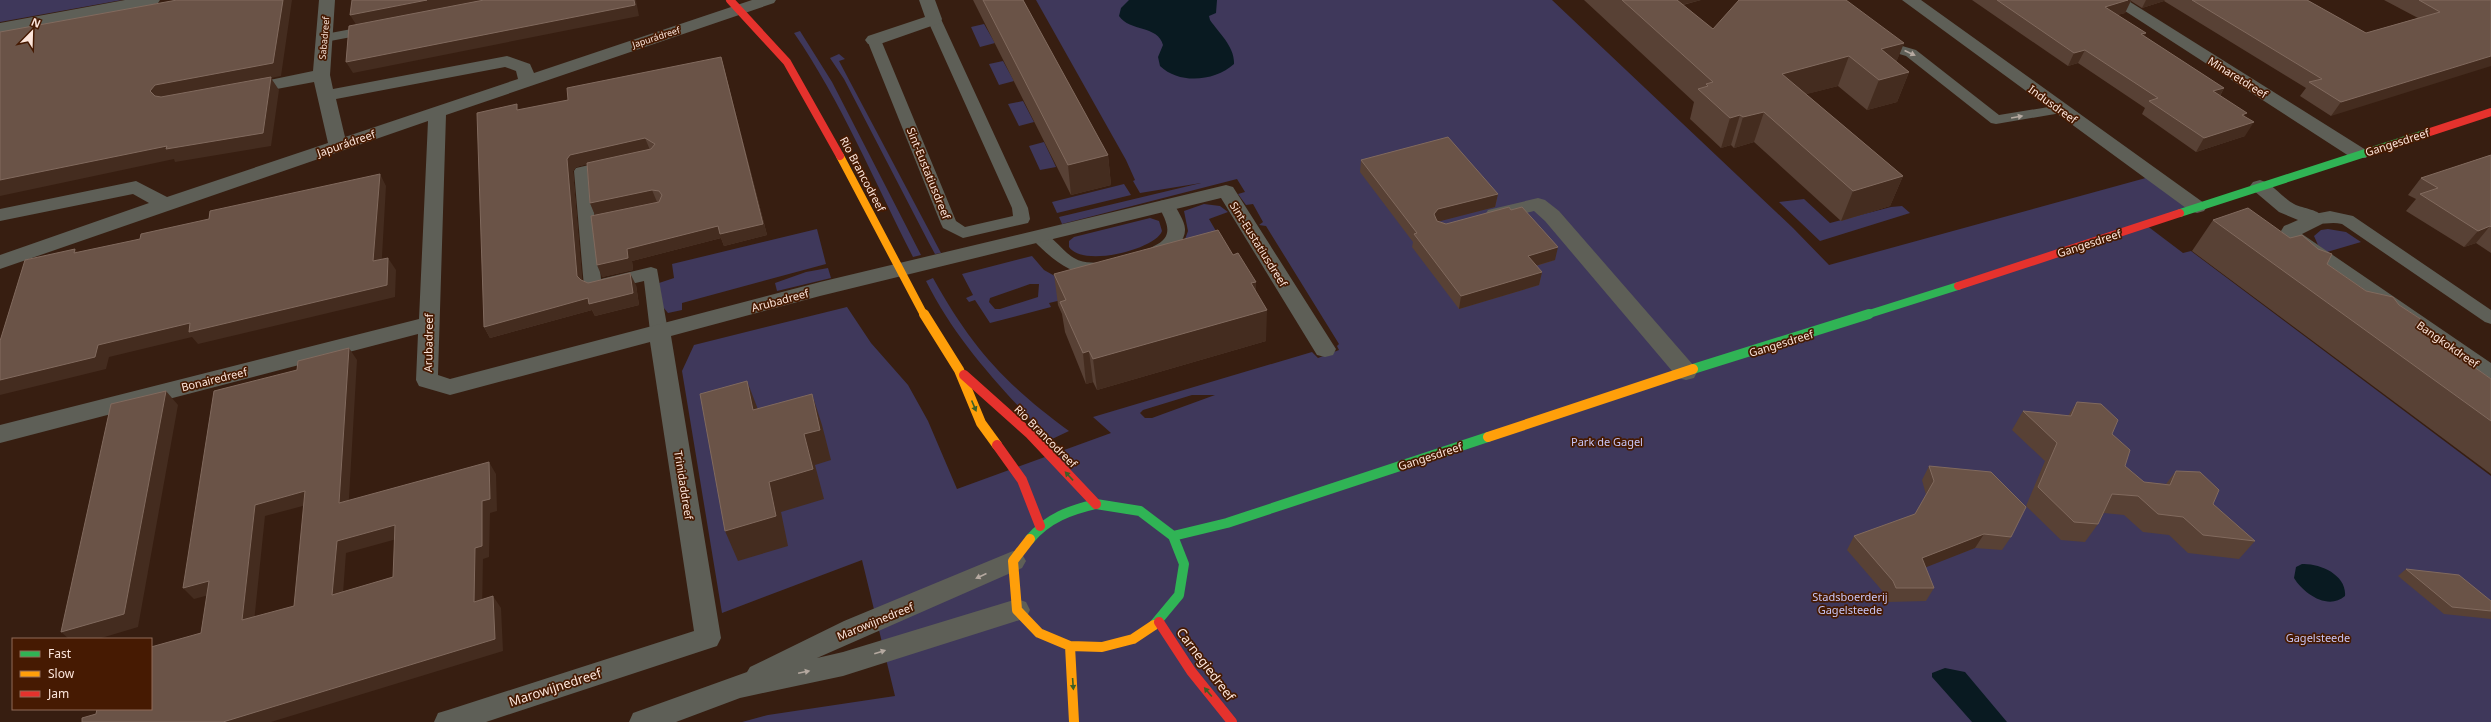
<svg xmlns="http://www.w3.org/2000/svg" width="2491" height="722" viewBox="0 0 2491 722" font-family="'Noto Sans',sans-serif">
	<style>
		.green { fill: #3f385b; fill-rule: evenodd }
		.water { fill: #091a21 }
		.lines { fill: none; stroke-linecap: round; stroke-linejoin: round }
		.lane { fill: #5e5f57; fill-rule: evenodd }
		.street { fill: #5e5f57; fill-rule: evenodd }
		.fast-far1 { stroke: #30b455; stroke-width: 8 }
		.fast { stroke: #30b455; stroke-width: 10 }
		.slow-far1 { stroke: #ff9f0a; stroke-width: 8 }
		.slow { stroke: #ff9f0a; stroke-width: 10 }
		.jam-far1 { stroke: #e5322d; stroke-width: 8 }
		.jam { stroke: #e5322d; stroke-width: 10 }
		.wall { fill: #584135 }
		.shaded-wall { fill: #442c1f }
		.building { fill: #6a5347; stroke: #816a5e; fill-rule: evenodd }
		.oneway { fill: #b5a9a0 }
		.oneway2 { fill: #3c5f27 }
		.labels { text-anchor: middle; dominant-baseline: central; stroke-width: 3.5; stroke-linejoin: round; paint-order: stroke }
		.far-street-label { font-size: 9px; fill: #fce5db; stroke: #461a02 }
		.street-label { font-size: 11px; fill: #fce5db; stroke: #461a02 }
		.park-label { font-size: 11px; fill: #c8c6f7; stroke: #461a02 }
		.near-street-label { font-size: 13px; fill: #fce5db; stroke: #461a02 }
	</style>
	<rect width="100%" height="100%" fill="#371e11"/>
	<path class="green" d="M0,0h122l-122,22z
		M1036,0h516l241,228 36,37 324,-89 44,31 -51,18 37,28 8,-2 300,225v246h-1749l26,-7 127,-19 -33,-136 -140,53 -40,-242 12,-26 153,-38 24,36 37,42 20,36 29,68 154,-56 -18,-16 219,-65 6,6 21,-8 -2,-4 2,-2 -73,-118 -7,-1 4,-3 -10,-18 -7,1 -8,-11 7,-2 -8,-13 -175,45 -3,-7 142,-34 -61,10 -7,-12 2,-1 -9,-20zM1192,395h23l-63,23h-7l-5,-5 3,-3z
		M984,24l11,19 -15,4 -9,-20z
		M800,31l32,51 89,173 -8,2c-38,-74 -72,-156 -119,-224z
		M839,54l6,5 -6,2 102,192 -6,1 -6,-11 -85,-164 -14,-21z
		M1003,61l11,20 -15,4 -10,-21z
		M1023,101l11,21 -15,4 -11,-22z
		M1044,142l12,25 -16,3 -11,-24z
		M1124,184l7,11 -74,18 -5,-11z
		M1804,199l26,24 61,-16 11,-1 8,7 -90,28 -41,-39z
		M1204,204l16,2 8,6 -19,7 14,24 -39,-1 4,-11 -4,-20z
		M1150,218l9,3 3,10c-6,18 -79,37 -93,16v-6l5,-4z
		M817,229l9,35 -144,39v7l-14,3 -5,-6 -4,-24 15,-5 -2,-14z
		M2328,229l18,3 15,10 -34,10 -9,-7 -4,-9 7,-6z
		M1032,256l12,14 18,10 8,18 -21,5 2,4 -61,16 -15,-23 -6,2 -3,-4 7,-3 -11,-21zM1030,284h9l-1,13 -38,12h-5l-6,-7 1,-4z
		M828,268l3,10 -54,13 -2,-8 31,-11z
		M933,278c39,70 72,106 136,153l-19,9c-47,-50 -93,-97 -124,-159z"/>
	<path class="water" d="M1129,0h88l-1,13 -7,3 1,4c9,13 25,27 24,44 -19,17 -54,21 -74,2l-2,-9 5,-12c-5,-20 -33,-13 -44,-29l2,-8z
		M2302,564c18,-1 45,11 43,32 -17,15 -42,-3 -51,-18l2,-11z
		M1945,668l20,4 42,50h-35l-40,-45v-4z"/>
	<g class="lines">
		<path class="lane" d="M934,15l7,4 87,189 2,11 -2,4 -65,15 -20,-10 -2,-4 -74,-184 2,-3 5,-1 7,4 75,181 9,6 48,-11 -1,-8 -85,-189z
			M373,25l5,1 2,3 -2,3 -53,10 -7,-4 7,-4z
			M1878,39l38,11 83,65 62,-10 7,4 -7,4 -65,11 -5,-1 -85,-67 -33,-10 -2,-3 2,-3z
			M611,160l8,5 -3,3 -26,6 11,105 50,-12 6,2 11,62 -3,4 -6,2 -6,-2 -3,-4 -6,-50 -51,12 -6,-2 -3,-4 -10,-116 2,-3z
			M1166,200l6,1c4,7 13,20 13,28 1,17 -26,34 -41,30l-2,-4c3,-5 7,-6 12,-9 22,-10 12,-25 4,-41l2,-4z
			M2330,211l23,5 138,94v14l-6,-2 -143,-98c-12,-3 -22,2 -33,-1l-2,-4 2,-4z
			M1040,232c13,3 22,19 34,26 12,7 22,3 34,6l2,4 -2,4c-31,9 -53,-10 -74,-31l-2,-4 2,-4z"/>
		<path class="street" d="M125,0h35l-2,3 -6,2 -152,28v-10z
			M319,0h16l-5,75 3,14 174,-33 23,8 4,9 218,-73h24l-2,3 -328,112 -8,260 12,4 370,-97 406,-97 7,2 103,162 -3,6 -8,2 -8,-2 -96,-157 -401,98 -149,40 50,302 -4,8 -231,76h-52l4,-9 10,-3 246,-79 -44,-289 -200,53 -31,-9 -3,-6 2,-46 -418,109v-18l419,-106 9,-198 -428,148v-14l149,-52 -16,-9 -133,27v-12l136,-28 31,16 161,-54 -14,-61 -69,13 -6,-1 -3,-4 3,-4 6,-1 68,-14zM505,67l11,4 2,8 -173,58 -9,-38z
			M919,0h16l7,19 -2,4 -60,21h-12l-3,-4 3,-4 57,-19z
			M1902,0h19l283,203 3,4 -3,4 -7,2 -7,-2z
			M2108,0h19l239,150 2,4 -2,4h-14z
			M2260,180c14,4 21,17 34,24 10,5 25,5 31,15l-3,5 -20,10 189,129v19l-8,-2 -196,-137 -6,-12 3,-5 14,-6 -19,-8 -26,-22 -3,-4 3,-4z
			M1538,198l7,2 14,11 135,155 3,6 -3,6 -8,2 -8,-2 -133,-157 -11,-10 -39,10 -7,-1 -3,-5 3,-5z
			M1013,551l9,3 4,7 -4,7 -205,90 26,-6 174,-53 9,3 4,8 -4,8 -183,58 -103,22 -64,24h-47l4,-9 114,-41 3,-5 94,-46z"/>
		<path class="fast-far1" d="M2180,213l247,-80
			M1866,315l92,-29"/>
		<path class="fast" d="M1693,369l176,-55
			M1096,504l44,7 33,25 11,28 -5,31 -25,30
			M1173,536l54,-13 261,-86
			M1030,539c18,-21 40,-29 66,-35"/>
		<path class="slow-far1" d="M840,156l84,159"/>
		<path class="slow" d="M924,314l35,56 22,53 16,22
			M1488,437l205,-68
			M1030,539l-17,22 4,49 22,23 31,13 32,1 31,-8 21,-14
			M1070,646l4,76"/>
		<path class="jam-far1" d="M730,0l57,62 53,94
			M2427,133l64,-21
			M1958,286l222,-73"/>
		<path class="jam" d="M964,375l66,59 66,70
			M997,445l25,35 18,46
			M1159,622l32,49 41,51"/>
	</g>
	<path class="wall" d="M973,0h50l85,155 3,30 -40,10z
		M1584,0h117l-18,5 30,24 191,14 -8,19 13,10 -12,30 -30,8 -29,-24 -32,8 97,82 -13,30 -49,15 -87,-79 -20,6 -3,-3 -10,3 -31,-29 4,-17z
		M1972,0h335l59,33 52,-15 -34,-18h107l-160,116 -31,-20 6,-8 -142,-87 -22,7 -11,-7 -6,12 -8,2 29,18 -2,3 80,52 -4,8 25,20v20l-49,16 -54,-38 3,-6 -67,-45 -10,3z
		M721,57l3,11 43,167 -43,11 -3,-8 -89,23 1,9 -31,7 56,-75 -63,13 -5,-12 -3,-39 -11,3 -3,4 9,110 6,2 48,2 3,20 -44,11 -3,-6 -102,28 -6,-11 36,-217 48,-10z
		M2491,155v98l-15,-10 -12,4 -58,-36 10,-12 -8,-4 13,-17z
		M1361,160l137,34 -3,13 -57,14 117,39 -19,6 6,6 -3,13 -80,24 -47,-62 1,-5 -53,-70z
		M2213,220l114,44 39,27 33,14 23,15 -6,6 75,53v95l-299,-223z
		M1233,255l23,27v10l10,49 -169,49 -4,-8 -7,2 -21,-52 -3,-18 -4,-9 -4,-31z
		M2077,402l35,32 13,32 19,16 22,2 10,-13 79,70 -16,18 -51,-6 -19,-18 -26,-3 -19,-17 -20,-2 -6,11 -13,18 -24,-2 -35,-34 19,-45 -33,-31 11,-19 45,5z
		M1929,466l82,71 -9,13 -27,-2 -50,19 9,21 -8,13 -38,1 -3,-8 -38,-44 7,-14 61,-22 11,-19 -4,-15z
		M2406,569l85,32v18l-47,-5 -46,-38z"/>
	<path class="shaded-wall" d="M283,0h9l-11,76 -10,2 8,12 -8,56 -96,16 -1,-3 -174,37v-16l160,-76 -10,-13 5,-6z
		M427,0h63l-133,26 -7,-11z
		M634,0h2l3,16 -286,57 -7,-11z
		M1652,0h49l-52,13z
		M2128,0h3l-6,13 -27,7 7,-13z
		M2146,0h19l-1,1 -22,7z
		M2146,33l-7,13 2,-12z
		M1904,43l-12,30 -11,-24z
		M2085,50l-7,13 -10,3 6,-13z
		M1849,56l-11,30 -66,17 10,-29z
		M2491,56v10l-160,50 10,-14z
		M721,57l3,11 43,167 -43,11 -3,-8 -89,23 1,9 -31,7 -5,-12 30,-16 91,-23z
		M1909,72l-12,30 -30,8 12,-30z
		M2224,88l-8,14 -3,-11z
		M1764,112l-10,30 -20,6 9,-31z
		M1740,115l-9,30 -10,3 9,-30z
		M2254,122l-9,14 -49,16 8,-14z
		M645,138l5,12 -74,17 -3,4 10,117 -6,-12 -10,-117 3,-4z
		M1108,155l3,30 -40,10 -3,-30z
		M380,174l6,12 -5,88 -8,-13z
		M1903,176l-13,30 -49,15 12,-30z
		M652,190l5,12 -62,13 -5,-12z
		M1498,194l-3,13 -58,15 -3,-8 4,-5z
		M2490,226l-14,17 -12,4 14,-16z
		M1558,247l-3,13 -30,9 3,-13z
		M75,249l10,12 -11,-8z
		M388,258l8,12 -1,27 -197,47 -6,-7 -83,20 -3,12 -106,26v-15l98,-35z
		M1542,272l-3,13 -80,24 2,-13z
		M630,273l6,12 3,20 -44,11 -3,-6 -102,28 -6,-11z
		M1256,282v30l-5,-29z
		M1267,310l-1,31 -169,49 -4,-31z
		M349,348l8,12 -9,155 -9,-12z
		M1089,351l4,31 -7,2 -3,-31z
		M747,381l12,31 -6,-2z
		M166,391l12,14 -40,222 -40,12h-29l-8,-7z
		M812,394l10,31 9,35 -16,5 9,34 -43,13 7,34 -50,15 -13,-30 44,-49z
		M489,462l7,12 1,37 -7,2 -1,44 -6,2 -1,54 -8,-11 1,-54 7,-47z
		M305,491l9,12 -49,13 -12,116 -11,-12 13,-115z
		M395,525l9,12 -58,16 -4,54 -10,-12 5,-54z
		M1984,534l-9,14 -61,24 8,-14z
		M209,581l11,11 -26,7 -11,-11z
		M493,596l8,12 2,43 -232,71h-48z"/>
	<path class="building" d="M177,0h106l-10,63 -118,22 -5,6 5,5 6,1 110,-20 -8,56 -97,16 1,-3 -167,34v-148z
		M352,0h75l-77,15z
		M484,0h150l1,5 -289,57 3,-36z
		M983,0h40l85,155 -40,10z
		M1622,0h55l36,29 26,-29h107l58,43 -23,6 28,23 -30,8 -30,-24 -67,18 121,102 -50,15 -89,-79 -21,5 -3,-2 -10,3 -32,-29 10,-3 -2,-2 7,-2z
		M1997,0h131l-23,7 41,26 -5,1 83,54 -11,3 34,22 -5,2 12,7 -50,16 -55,-37 9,-3 -73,-48 -11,3z
		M2192,0h115l59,33 74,-21 -21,-12h72v56l-150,46 -32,-20 13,-3z
		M721,57l42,167 -43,10 -2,-8 -91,23 1,9 -31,7 -6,-49 68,-14 3,-7 -3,-4 -7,-1 -62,13 -3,-40 64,-14 4,-5 -10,-6 -75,17 -3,4 10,117 4,4 7,3 42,-10 3,20 -44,11 -1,-6 -104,29 -7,-214 40,-9v6l51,-10 -1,-12z
		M1448,137l50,57 -60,15 -4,5 3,7 9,3 63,-17 2,3 11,-3 36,40 -30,9 14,16 -81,24 -47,-62 3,-1 -56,-73z
		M2491,155v72l-1,-1 -12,5 -58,-37 18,-6 -17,-10z
		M380,174l-7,87 15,-3 -1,27 -198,47 1,-9 -92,22 -3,12 -95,23v-39l25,-81 50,-11 -1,4 66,-14 1,-5 68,-15 1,-8z
		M2248,208l42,30 12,-3 16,14 14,5 -5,10 39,27 27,6 6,8 23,15 -7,5 76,54v42l-278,-201z
		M1218,230l15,25 5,-2 18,29 -5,1 16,27 -174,49 -4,-8 -6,2 -23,-51 6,-2 -12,-26z
		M349,348l-10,155 150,-41 1,37 -8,2v45l-7,2 -1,54 19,-6 2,43 -272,83h-141v-4l14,-4 1,-5h54v-62l50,-14 8,-52 -26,7 31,-197 83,-21 1,-9zM305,491l-11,115 -52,14 13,-115zM395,525l-2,52 -61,18 5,-54z
		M747,381l6,29 59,-16 8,36 -16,4 9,35 -44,13 7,34 -51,15 -25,-137z
		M166,391l-5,27 -37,196 -63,18 50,-228z
		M2077,402l24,2 17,16 -6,14 18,16 -5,16 19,16 26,3 6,-14 24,1 19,18 -6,14 42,37 -52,-6 -20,-18 -25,-3 -20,-18 -26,-2 -14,30 -24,-2 -36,-35 19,-44 -34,-32 48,5z
		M1929,466l62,6 35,35 -15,30 -27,-3 -62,24 12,30h-38l-3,-7 -39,-45 61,-22 19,-33z
		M2406,569l53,6 32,26v10l-39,-4z"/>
	<defs><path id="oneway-solid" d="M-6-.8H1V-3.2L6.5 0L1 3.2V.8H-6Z"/></defs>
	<g class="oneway">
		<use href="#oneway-solid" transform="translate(1910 53) rotate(25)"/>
		<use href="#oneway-solid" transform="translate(2017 117) rotate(-10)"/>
		<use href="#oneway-solid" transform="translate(981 576) rotate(156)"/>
		<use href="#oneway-solid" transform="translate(880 652) rotate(-17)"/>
		<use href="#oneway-solid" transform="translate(804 672) rotate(-12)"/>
	</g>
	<g class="oneway2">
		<use href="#oneway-solid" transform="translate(974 406) rotate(67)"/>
		<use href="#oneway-solid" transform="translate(1069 476) rotate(-133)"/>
		<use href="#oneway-solid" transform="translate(1073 684) rotate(86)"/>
		<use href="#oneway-solid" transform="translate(1208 692) rotate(-130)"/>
	</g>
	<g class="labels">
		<g class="far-street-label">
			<text transform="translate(656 37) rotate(-18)">Japurádreef</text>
			<text transform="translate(324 38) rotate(-85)">Sabadreef</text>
		</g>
		<g class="street-label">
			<text transform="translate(2238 77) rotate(32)">Minaretdreef</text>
			<text transform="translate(2053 104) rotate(36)">Indusdreef</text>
			<text transform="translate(2397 142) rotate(-18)">Gangesdreef</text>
			<text transform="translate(346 143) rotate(-19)">Japurádreef</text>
			<text transform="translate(929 173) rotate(68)">Sint-Eustatiusdreef</text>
			<text transform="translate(863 174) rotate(62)">Rio Brancodreef</text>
			<text transform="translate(2089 243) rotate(-18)">Gangesdreef</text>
			<text transform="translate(1259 244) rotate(58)">Sint-Eustatiusdreef</text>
			<text transform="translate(780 300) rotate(-15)">Arubadreef</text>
			<text transform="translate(428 343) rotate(-89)">Arubadreef</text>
			<text transform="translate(1781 343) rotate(-17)">Gangesdreef</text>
			<text transform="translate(2448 344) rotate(35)">Bangkokdreef</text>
			<text transform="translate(214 379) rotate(-14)">Bonairedreef</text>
			<text transform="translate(1046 436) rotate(45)">Rio Brancodreef</text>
			<text transform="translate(1430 456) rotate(-18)">Gangesdreef</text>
			<text transform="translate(684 485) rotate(81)">Trinidaddreef</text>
			<text transform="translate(875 621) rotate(-22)">Marowijnedreef</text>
		</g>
		<g class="park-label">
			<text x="1607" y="441">Park de Gagel</text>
			<text x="1850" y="596">Stadsboerderij<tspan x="1850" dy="13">Gagelsteede</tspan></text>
			<text x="2318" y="637">Gagelsteede</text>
		</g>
		<g class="near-street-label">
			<text transform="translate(1206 664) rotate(53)">Carnegiedreef</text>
			<text transform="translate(555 687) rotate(-18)">Marowijnedreef</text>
		</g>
	</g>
	<rect x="12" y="638" width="140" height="72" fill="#461a02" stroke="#8f6b59"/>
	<rect x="20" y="651" width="20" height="6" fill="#30b455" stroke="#8f6b59"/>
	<text x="48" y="658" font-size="12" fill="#fce5db">Fast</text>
	<rect x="20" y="671" width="20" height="6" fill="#ff9f0a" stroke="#8f6b59"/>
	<text x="48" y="678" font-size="12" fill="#fce5db">Slow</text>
	<rect x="20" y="691" width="20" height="6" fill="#e5322d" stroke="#8f6b59"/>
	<text x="48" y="698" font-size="12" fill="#fce5db">Jam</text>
	<g transform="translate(32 32) rotate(23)" stroke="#461a02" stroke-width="3" paint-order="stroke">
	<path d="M0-3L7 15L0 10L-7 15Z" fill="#fce5db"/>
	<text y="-6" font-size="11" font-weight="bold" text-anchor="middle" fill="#fce5db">N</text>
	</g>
</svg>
